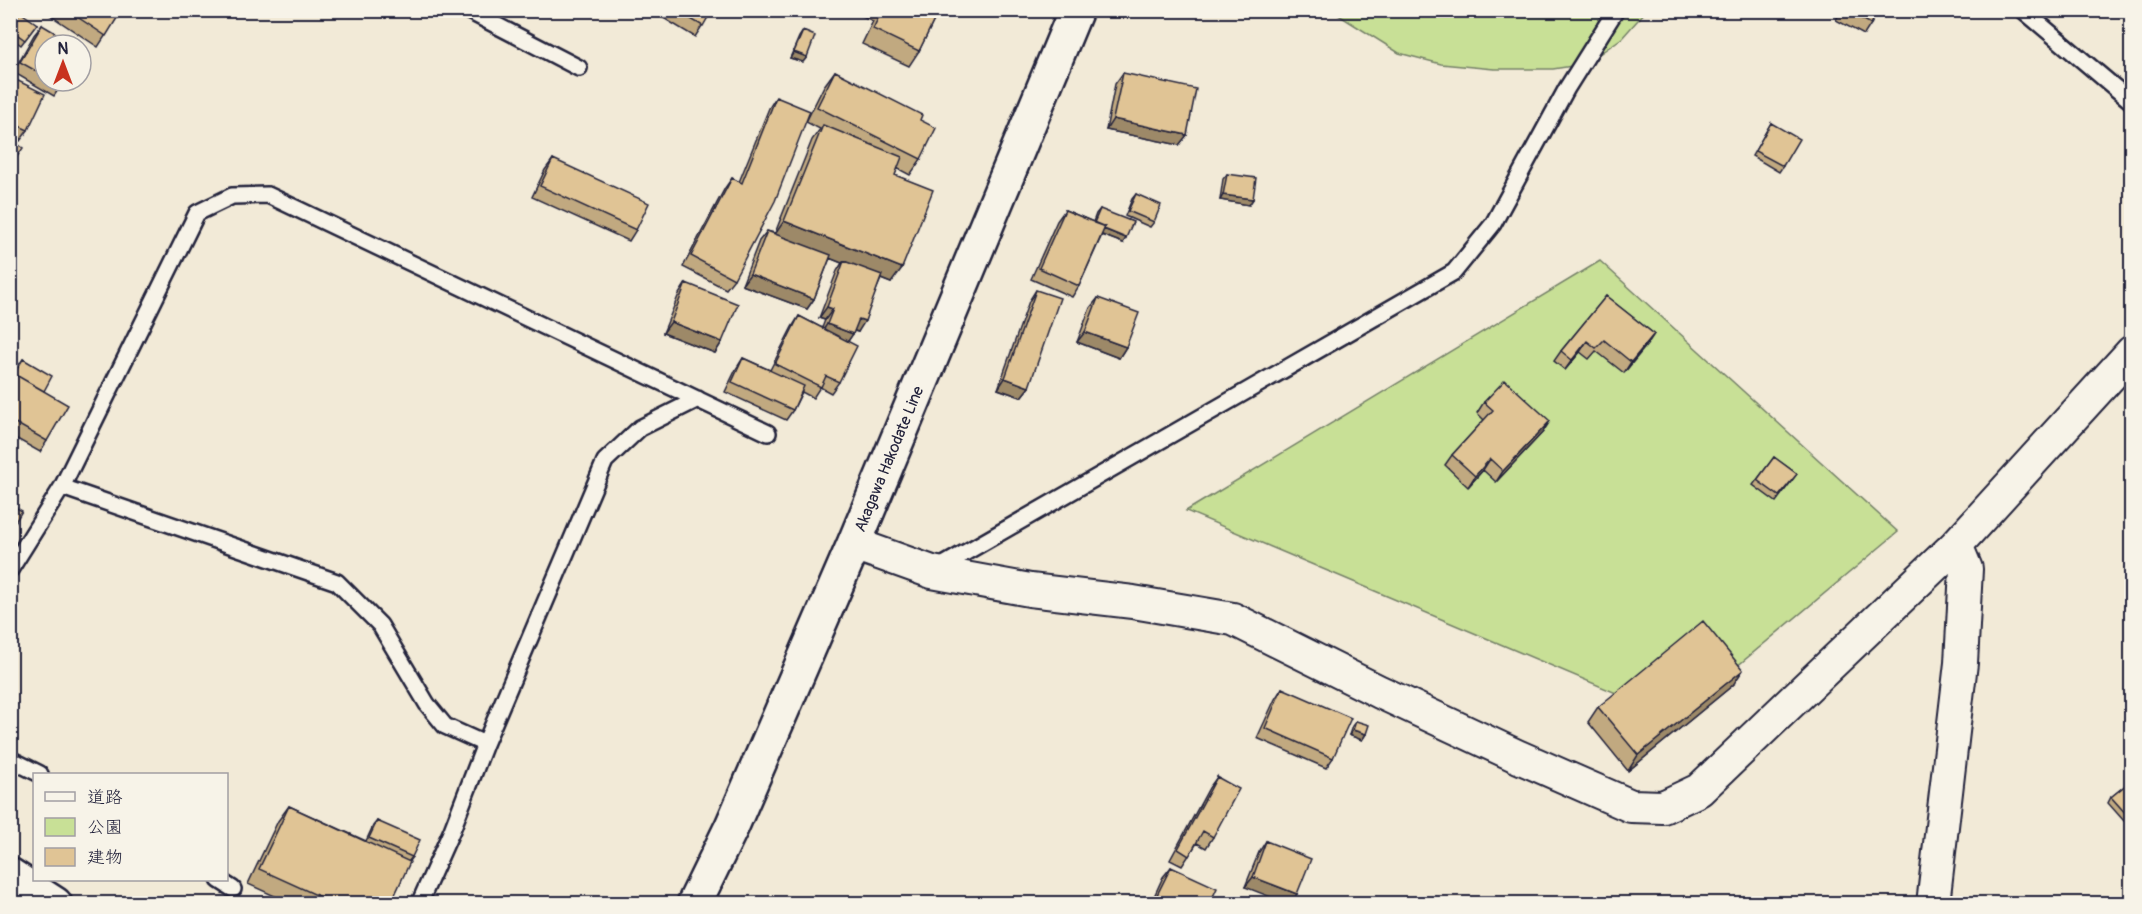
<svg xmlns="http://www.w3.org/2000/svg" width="2142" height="914" viewBox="0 0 2142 914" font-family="Pangolin,'Klee One',sans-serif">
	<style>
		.green { fill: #c8e096; stroke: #758168; stroke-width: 1.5 }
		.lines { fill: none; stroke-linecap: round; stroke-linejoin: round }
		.service-casing { stroke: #22223b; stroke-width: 20 }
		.minor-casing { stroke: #22223b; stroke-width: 36 }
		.tertiary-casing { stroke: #22223b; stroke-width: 38 }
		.secondary-casing { stroke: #22223b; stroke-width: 38 }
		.service { stroke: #f7f3e8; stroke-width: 15 }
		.minor { stroke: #f7f3e8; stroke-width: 32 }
		.tertiary { stroke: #f7f3e8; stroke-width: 33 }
		.secondary { stroke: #f7f3e8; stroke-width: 33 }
		.wall { fill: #c1a980; stroke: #22223b; stroke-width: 1.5 }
		.shaded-wall { fill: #9d8968; stroke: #22223b; stroke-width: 1.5 }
		.building { fill: #e0c495; stroke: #22223b; stroke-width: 1.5 }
		.labels { text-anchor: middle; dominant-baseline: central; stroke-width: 6; stroke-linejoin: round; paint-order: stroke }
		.street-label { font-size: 16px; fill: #22223b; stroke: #f7f3e8 }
	</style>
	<rect width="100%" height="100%" fill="#f2ead7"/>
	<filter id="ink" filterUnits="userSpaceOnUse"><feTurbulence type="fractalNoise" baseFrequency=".0167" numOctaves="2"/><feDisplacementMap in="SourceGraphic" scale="12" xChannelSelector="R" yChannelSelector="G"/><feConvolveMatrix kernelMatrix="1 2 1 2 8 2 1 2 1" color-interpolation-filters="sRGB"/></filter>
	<g filter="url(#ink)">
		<path class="green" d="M1332,11h314l-24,27 -37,26 -32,5h-59l-53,-5 -42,-11z
			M1600,261l298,271 -223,186 -489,-207z"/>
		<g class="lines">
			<g class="service-casing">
				<path id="service" d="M467,10l112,58
					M2023,10l109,92
					M62,487l275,95 43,43 47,79 18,22 40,18
					M10,570l52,-83 135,-274 35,-17 36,-1 500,238
					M935,570l519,-298 39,-48 74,-136 49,-78
					M10,759l30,15
					M219,880l14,9
					M419,904l33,-74 33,-86 120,-283 35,-33 58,-29"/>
			</g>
			<g class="minor-casing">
				<path id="minor" d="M854,544l78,28 98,18 103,12 100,17 147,73 139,65 112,49 32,1 36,-17 257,-245 176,-193
					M1933,904l28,-241 5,-94 -10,-24"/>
			</g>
			<g class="tertiary-casing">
				<path id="tertiary" d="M10,875l45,29"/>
			</g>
			<g class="secondary-casing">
				<g id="secondary">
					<path id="s1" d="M694,904l38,-78 122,-282 222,-534"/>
				</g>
			</g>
			<use href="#service" class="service"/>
			<use href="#minor" class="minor"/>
			<use href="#tertiary" class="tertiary"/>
			<use href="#secondary" class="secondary"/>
		</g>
		<path class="wall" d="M53,10h69l-24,37 -48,-32z
			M650,10h62l-17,27z
			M808,10h19l-5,7z
			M850,10h89l-20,41 -10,15 -47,-22 11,-23z
			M1841,10h38l-8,14 -7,11 -28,-15z
			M37,24l-16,21 -11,-8v-11z
			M42,25l3,20v36h19l-10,15 -41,-24 21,-37z
			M803,31l4,26 -4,5 -13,-4 9,-21z
			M835,71l85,49 1,39 -11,16 -13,-7 -2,7 -4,108 -10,-4 -23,53 -4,-1 -6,10 -9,41 -8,11 -11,-6 -7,11 -11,-6 -9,18 -7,10 -61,-28 11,-23 7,-11 27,12 22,-43 7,-11 23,12 3,-8 -6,-2 18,-47 5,-8 -12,-5 -16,41 -7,10 -65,-24 17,-44 8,-10 8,2 37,-93 8,-11 -14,-7 18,-36z
			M1123,73l64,62 -8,10 -73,-15 9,-46z
			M10,77l18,53 -8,11 -10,-5z
			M776,97l-42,182 -8,10 -43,-22 42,-79 7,-10 7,4 30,-74z
			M1771,123l12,43 -4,6 -27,-16z
			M553,159l83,71 -7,11 -97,-44 13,-27z
			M1227,174l26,25 -4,6 -29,-5 3,-21z
			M1136,194l18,28 -4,5 -25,-11 7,-17z
			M1100,209l23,34 -21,-8 -23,51 -7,11 -41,-18 26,-58 8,-11 28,12 3,-8z
			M686,283l36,59 -7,11 -52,-20 16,-39z
			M1036,290l-7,97 -8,10 -23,-8 31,-88z
			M1606,296l48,38 -30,39 -28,-22 -7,8 -9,-7 -15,18 -11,-9 7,-10z
			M1098,298l28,49 -7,11 -42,-16 13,-34z
			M23,359l21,32 3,50 -7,11 -30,-17v-52l2,-2 -2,-1v-2z
			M1484,402l59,30 -47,50 -13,-12 -15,17 -23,-22 7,-10 32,-35 -7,-7z
			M1774,457l23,17 -21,28 -23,-17z
			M1733,685l-105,86 -40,-49 10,-15z
			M1282,688l51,70 -7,10 -69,-30 18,-39z
			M1356,721l10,13 -4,6 -13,-5 3,-9z
			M1217,777l-4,60 -7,11 -9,-5 -15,23 -12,-6 39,-72z
			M2132,780v35l-8,6 -16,-18 3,-6z
			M289,806l77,35 7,-15 4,-5 35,36 -3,4 -18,42h-101l-42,-19 30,-63z
			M1266,841l31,53 -52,-7 14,-35z
			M1171,867l39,36h-59l12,-26z"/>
		<path class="shaded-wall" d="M794,52l13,5 -4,5 -13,-4z
			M1113,119l74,16 -8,10 -73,-15z
			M1223,195l30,4 -4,6 -29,-5z
			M784,221l118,47 -11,15 -48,-19 1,-3 -2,2 -68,-27z
			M1093,225l33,13 -3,5 -34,-13z
			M750,274l64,25 -7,10 -65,-24z
			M827,307l6,2 -8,11 -6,-2z
			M859,319l6,2 -7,11 -6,-2z
			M671,322l51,20 -7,11 -52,-20z
			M827,324l26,10 -7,10 -26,-9z
			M1085,332l41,15 -7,11 -42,-16z
			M1654,334l-7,11 -23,28 7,-11z
			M1587,341l-7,11 -15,18 7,-10z
			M1005,378l24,9 -8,10 -23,-8z
			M1550,421l-7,11 -47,50 7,-11z
			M1490,459l-7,11 -15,17 7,-11z
			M1743,670l-10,15 -105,86 10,-16z
			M1353,730l13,4 -4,6 -13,-5z
			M1253,877l44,17 -6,9h-5l-41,-16z"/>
		<path class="building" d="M67,10h55l-16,26z
			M675,10h37l-9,16z
			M882,10h57l-20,41 -46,-22z
			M1846,10h33l-8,14z
			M20,12l17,12 -12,16 -15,-11v-3z
			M42,25l34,20h-31v31l-25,-14z
			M803,31l12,5 -8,21 -13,-5z
			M835,71l87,44 -2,5 16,8 -15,31 -104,-52z
			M1123,73l73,16 -9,46 -74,-16z
			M10,77l35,17 -17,36 -18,-8z
			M53,81h11l-3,5z
			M776,97l34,14 -35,90 -41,78 -43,-23 41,-78 10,5z
			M1771,123l28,16 -16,27 -28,-15z
			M823,125l79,32 -7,18 38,15 -31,78 -118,-47z
			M10,139l13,9 -13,19z
			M553,159l96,44 -13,27 -96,-44z
			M1227,174l29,4 -3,21 -30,-4z
			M1136,194l25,11 -7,17 -26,-11z
			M1100,209l33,13 -7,16 -22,-9 1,-2 -11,-4z
			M1065,210l40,17 -26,59 -40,-18z
			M767,231l64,24 -17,44 -64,-25z
			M844,261l38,14 -17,46 -6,-2 -6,15 -26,-10 6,-15 -6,-2z
			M686,283l52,21 -16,38 -51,-20z
			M1036,290l24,8 -31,89 -24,-9z
			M1606,296l48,38 -23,28 -27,-22 -8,8 -9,-7 -15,19 -11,-9z
			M1098,298l41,15 -13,34 -41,-15z
			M799,316l58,30 -18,36 -13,-6 -5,11 -46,-23z
			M743,358l61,28 -11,24 -61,-28z
			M23,359l29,17 -8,15 -30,-17z
			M16,375l52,30 -21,36 -37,-21v-35z
			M1505,380l45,41 -47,50 -13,-12 -15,17 -23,-21 41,-45 -9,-8z
			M1774,457l23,17 -18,22 -22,-16z
			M10,504l12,7 -12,19z
			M1703,621l40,49 -105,85 -40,-48z
			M1282,688l69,30 -18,40 -68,-30z
			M1356,721l13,4 -3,9 -13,-4z
			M1217,777l22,12 -26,48 -10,-6 -14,25 -11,-7z
			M2132,780v33l-4,3 -17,-19z
			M289,806l121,56 -19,41h-57l-75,-34z
			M377,821l43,19 -8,17 -43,-19z
			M1266,841l45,18 -14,35 -44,-17z
			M1171,867l46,21 -7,15h-57z"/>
	</g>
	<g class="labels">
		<g class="street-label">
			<text stroke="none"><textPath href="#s1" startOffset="486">Akagawa Hakodate Line</textPath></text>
		</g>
	</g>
	<rect width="2142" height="914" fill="none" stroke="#f7f3e8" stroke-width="36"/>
	<rect x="18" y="18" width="2106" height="878" fill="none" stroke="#22223b" stroke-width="2" filter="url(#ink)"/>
	<rect x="33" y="773" width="195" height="108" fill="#f7f3e8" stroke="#a29fa3" stroke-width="1.5"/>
	<rect x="45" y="792" width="30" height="9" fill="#f7f3e8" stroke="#a29fa3" stroke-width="1.5"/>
	<text x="87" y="803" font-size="18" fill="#22223b">道路</text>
	<rect x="45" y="818" width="30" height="18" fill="#c8e096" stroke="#a29fa3" stroke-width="1.5"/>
	<text x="87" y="833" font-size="18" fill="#22223b">公園</text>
	<rect x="45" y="848" width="30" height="18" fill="#e0c495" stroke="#a29fa3" stroke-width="1.5"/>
	<text x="87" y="863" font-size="18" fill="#22223b">建物</text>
	<g transform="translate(63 63)"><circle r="28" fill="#f7f3e8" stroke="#a29fa3" stroke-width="1.5"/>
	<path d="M0-4.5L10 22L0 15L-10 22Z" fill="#c8321e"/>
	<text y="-9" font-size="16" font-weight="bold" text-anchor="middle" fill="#22223b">N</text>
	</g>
</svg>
